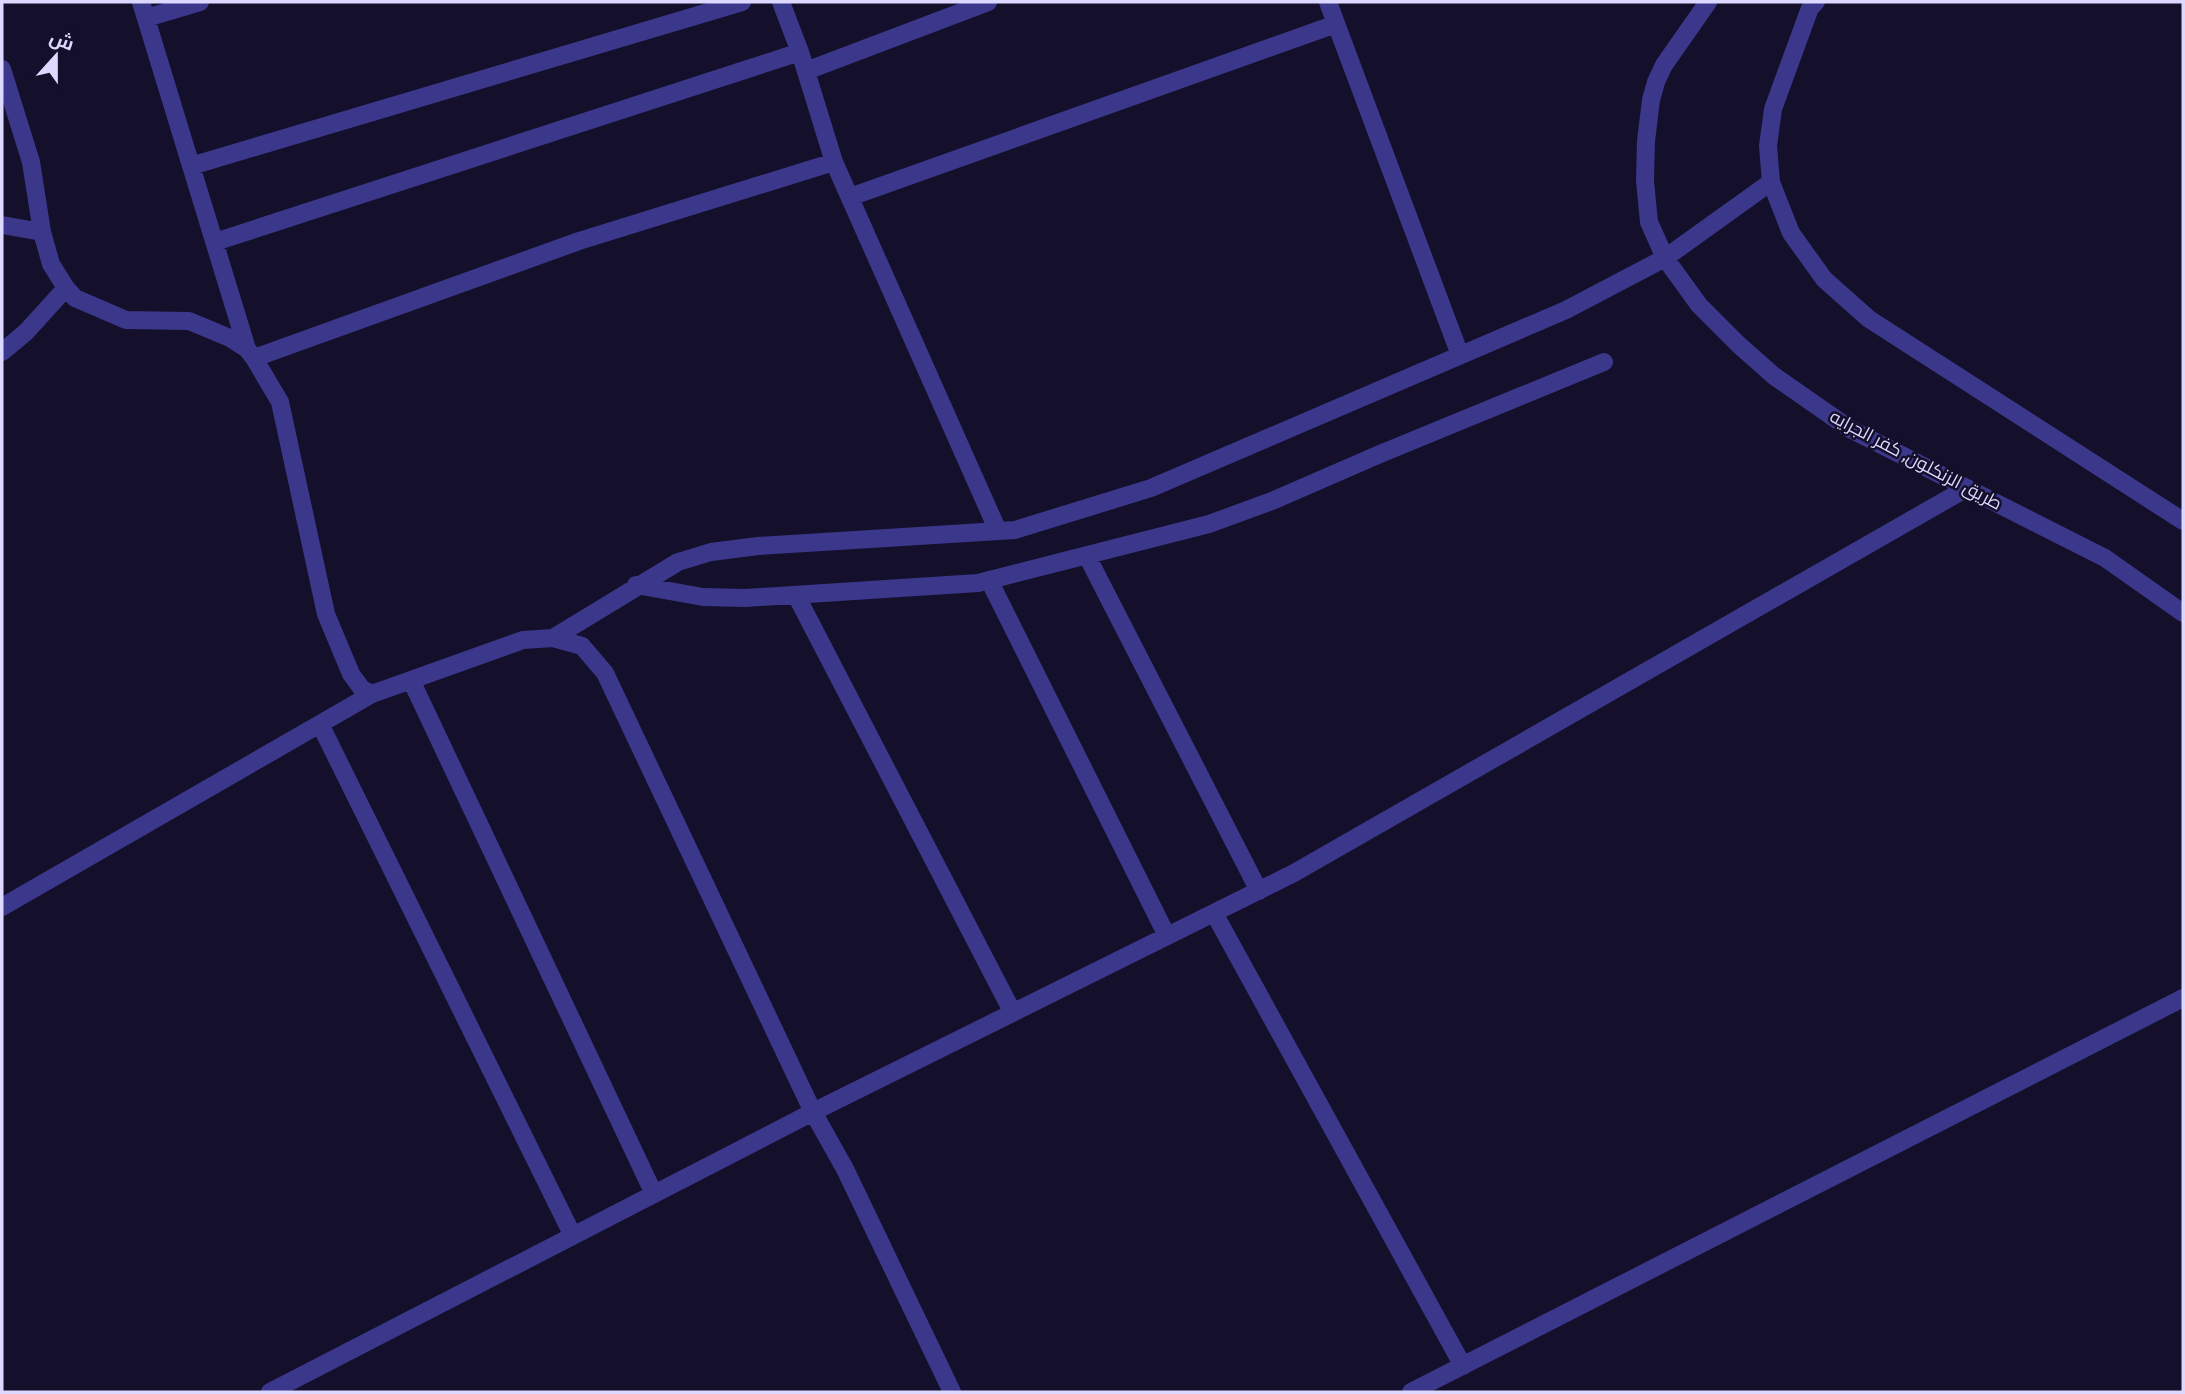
<svg xmlns="http://www.w3.org/2000/svg" width="2185" height="1394" viewBox="0 0 2185 1394" font-family="'Fira Sans Condensed',Cairo,sans-serif">
	<style>
		.lines { fill: none; stroke-linecap: round; stroke-linejoin: round }
		.minor { stroke: #3b388c; stroke-width: 18 }
		.labels { text-anchor: middle; dominant-baseline: central; stroke-width: 5; stroke-linejoin: round; paint-order: stroke }
		.street-label { font-size: 18px; fill: #ddd8ff; stroke: #140f2a }
	</style>
	<rect width="100%" height="100%" fill="#140f2a"/>
	<g class="lines">
		<path class="minor" d="M141,2l106,347
			M781,2l19,50 34,110 164,369
			M1328,2l132,353
			M1708,2l-44,63 -8,17 -5,18 -5,41 -1,40 4,41 16,36 34,47 40,40 35,31 76,53 255,129 78,55
			M1816,2l-6,6 -37,101 -5,37 3,36 20,51 33,46 45,40 314,202
			M146,18l54,-16
			M2,69l29,93 11,70 9,32 15,24 9,10 51,22 63,1 41,17 17,11 7,9 26,44 46,212 25,60 11,15 10,5 151,-54 30,-2 29,8 23,27 208,439 32,57 107,223
			M806,71l182,-69
			M191,166l551,-164
			M850,197l486,-173
			M2,225l40,7
			M215,242l585,-190
			M2,352l24,-20 40,-44
			M254,358l325,-117 255,-79
			M1087,556l172,335
			M989,580l178,356
			M636,585l67,12 42,1 233,-15 231,-59 63,-23 108,-47 224,-92
			M796,595l217,418
			M553,638l125,-76 33,-10 47,-6 257,-16 136,-42 415,-178 99,-52 106,-76
			M411,680l243,514
			M320,724l253,512
			M2,907l370,-213
			M1214,913l249,453
			M270,1392l543,-280 481,-239 673,-385
			M1411,1392l772,-394"/>
	</g>
	<g class="labels">
		<g class="street-label">
			<text transform="translate(1916 460) rotate(28)">طريق الزنكلون, كفر الجرايه</text>
		</g>
	</g>
	<rect width="2185" height="1394" fill="none" stroke="#ddd8ff" stroke-width="7"/>
	<g transform="translate(56 56) rotate(21)" stroke="#140f2a" stroke-width="5" paint-order="stroke">
	<path d="M0-5L12 26L0 18L-12 26Z" fill="#ddd8ff"/>
	<text y="-10" font-size="19" font-weight="bold" text-anchor="middle" fill="#ddd8ff">ش</text>
	</g>
</svg>
